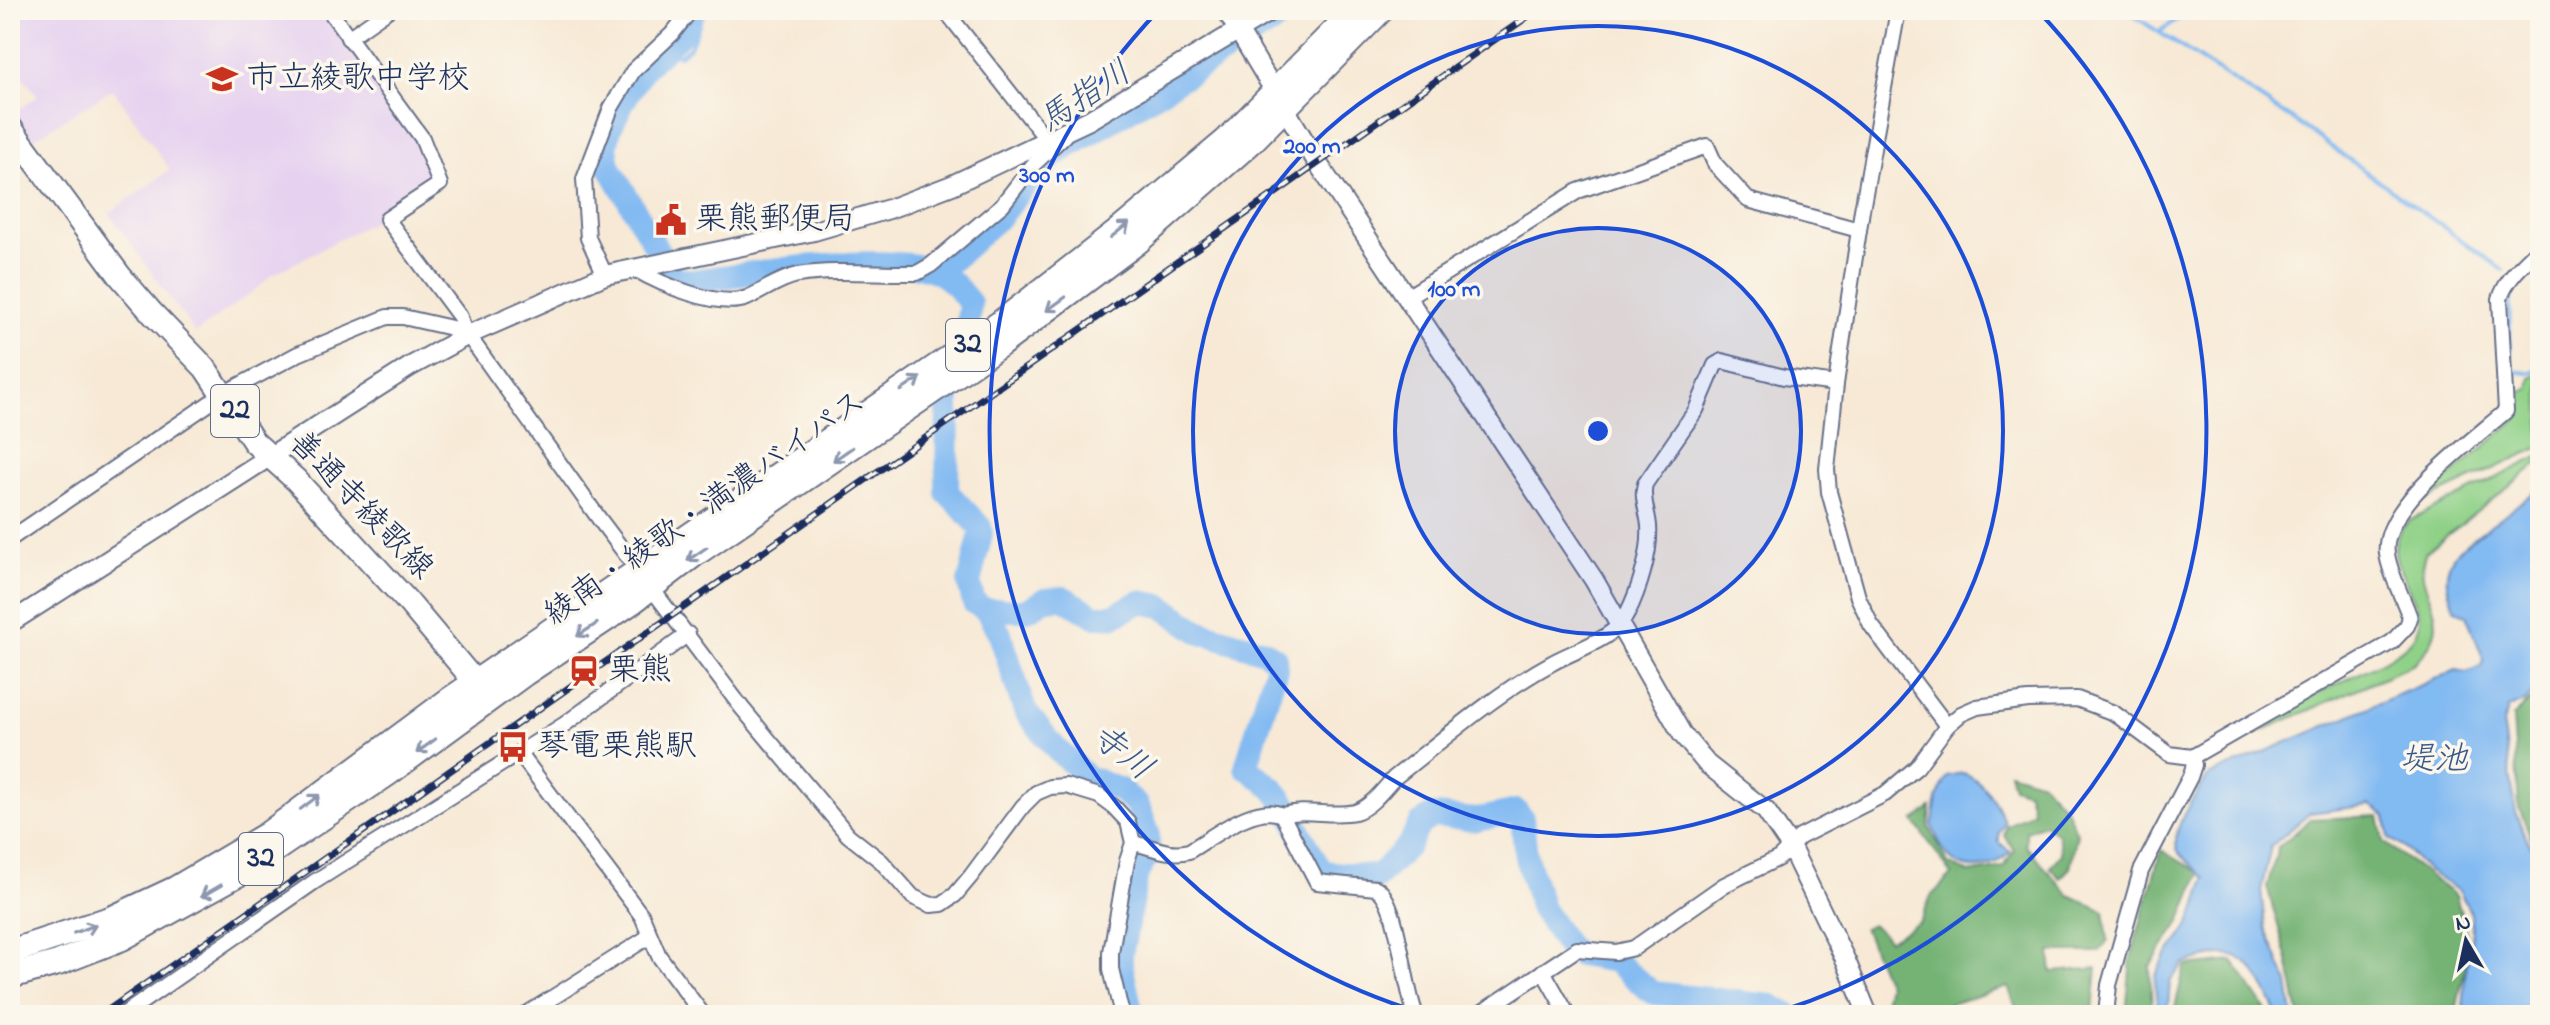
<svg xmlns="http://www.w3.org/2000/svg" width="2550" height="1025" viewBox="0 0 2550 1025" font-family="'Indie Flower','Klee One',sans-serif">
<rect width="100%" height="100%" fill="#fbf7ec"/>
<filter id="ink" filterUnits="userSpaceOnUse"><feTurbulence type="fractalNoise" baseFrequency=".0125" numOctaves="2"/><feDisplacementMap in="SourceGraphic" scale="16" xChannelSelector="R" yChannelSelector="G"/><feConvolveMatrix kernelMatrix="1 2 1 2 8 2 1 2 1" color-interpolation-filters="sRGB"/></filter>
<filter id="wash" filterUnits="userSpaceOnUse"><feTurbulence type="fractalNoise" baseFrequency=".006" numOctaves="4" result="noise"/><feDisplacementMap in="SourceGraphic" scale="32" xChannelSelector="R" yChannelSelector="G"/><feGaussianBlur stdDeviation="1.8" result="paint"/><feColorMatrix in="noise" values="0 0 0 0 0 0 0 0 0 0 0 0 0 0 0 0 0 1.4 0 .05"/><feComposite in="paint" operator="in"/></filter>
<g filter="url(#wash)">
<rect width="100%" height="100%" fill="#f7e9d5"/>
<path fill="#e6d2f0" d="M10 10H325L419 142 435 183 378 219 270 276 259 287 195 333 109 213 170 170 113 89 32 140 12 114 38 96 10 61Z"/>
<g fill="#90d188" stroke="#568073" stroke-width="2">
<path d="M2540 373V447L2425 501 2433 491 2519 417 2514 395 2529 389 2531 378Z"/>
<path d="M2540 456V462L2426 552C2408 593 2465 615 2414 664L2250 736C2267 725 2283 712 2301 702 2329 685 2402 660 2416 634 2435 600 2367 558 2409 521Z"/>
</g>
<g fill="#74b374" stroke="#487169" stroke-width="2">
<path d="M2538 693 2540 695V859L2519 808 2513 717Z"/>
<path d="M2009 772 2042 782 2066 809 2077 833 2070 868 2060 878 2050 867 2061 854 2058 834 2044 824 2026 831V846L2069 895 2104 911 2108 940 2099 952H2050L2052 972 2097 968 2093 1011 2083 1015H2019L2008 987 1949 1004 1947 1015H1881L1888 985 1864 928 1872 924 1889 940 1920 922 1931 896 1952 875 1914 821 1931 808 1929 827 1948 864 1969 873 2004 867 2014 850 2004 835 2006 826 2033 811 2028 792 2013 787Z"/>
<path d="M2379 816 2384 842 2456 896 2470 946 2455 1015H2299L2288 960 2267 887 2278 847 2311 819Z"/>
<path d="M2161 850 2200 873 2180 922 2150 966 2152 1015H2126L2131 957Z"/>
<path d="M2233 961 2269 1015H2164L2174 1011 2185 966Z"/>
</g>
<g fill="#82baf2" stroke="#4e74a8" stroke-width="2">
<path d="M2540 488V688H2537L2525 702 2509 708 2503 723 2516 815 2540 867V1015H2463L2465 977 2472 935 2471 914 2460 892 2427 870 2405 848 2389 838 2386 816 2370 805 2310 813 2271 846 2261 890 2265 927 2288 984 2293 1015H2278C2268 996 2257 962 2233 956 2219 952 2197 960 2183 964L2170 982 2168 1006 2159 1012C2146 958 2170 962 2191 921 2197 908 2200 892 2205 878 2199 872 2181 856 2178 851 2168 831 2197 792 2208 776L2456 670 2466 672 2482 666 2484 660 2466 614 2456 610C2445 586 2441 570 2459 549Z"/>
<path d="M1963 773C1984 780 1996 803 2005 823L1999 832V842L2010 852C1997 868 1969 874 1952 860 1942 852 1937 836 1932 826L1937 798 1947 776Z"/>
</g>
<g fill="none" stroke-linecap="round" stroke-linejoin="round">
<g stroke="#82baf2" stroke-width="4">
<path d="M2125 10 2304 127 2503 270"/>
<path d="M2159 32 2191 10"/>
<path d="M663 51 680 55 690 47 705 10"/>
<path d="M2517 281 2509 303 2511 371 2529 373 2540 368"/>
</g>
<g stroke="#82baf2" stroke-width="24">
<path d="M694 10 685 30 644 68 623 102 610 128 606 147 609 166 674 278 693 281C743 274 899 250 939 273 952 280 961 292 970 303L968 322"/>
<path d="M939 272 1000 216 1039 168 1055 155 1293 10"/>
<path d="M948 402 947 492 980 527 981 534 969 583 974 603 986 610H1027L1046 599 1064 598 1095 616H1113L1140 602 1162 606 1198 631 1264 651 1275 658 1276 669 1246 767 1273 788 1285 803 1321 872 1377 877 1408 846 1420 824 1433 816 1477 820 1516 811 1522 818 1526 857 1542 909 1568 947 1579 955 1614 961 1653 993 1772 1006 1789 1015"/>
<path d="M986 610 1000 634 1025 711 1057 750 1087 777 1120 790 1138 806 1148 833V855L1137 873 1121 955V965L1132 1015"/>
</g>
</g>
</g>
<g filter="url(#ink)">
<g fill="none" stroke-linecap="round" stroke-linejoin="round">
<defs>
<g id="minor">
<path d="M329 10 422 138 440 184 387 219 460 317 465 331 600 520 742 708 848 835 881 861 913 897 931 905 942 904 955 895 971 876 1023 806 1036 793 1050 787 1066 786 1099 796 1114 807 1128 822 1133 843 1127 861 1111 952V969L1122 1015"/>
<path d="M945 10 1047 140"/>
<path d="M1898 10 1862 210 1836 384 1827 469 1829 492 1858 597 1871 625 1947 726"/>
<path d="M348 38 388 10"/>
<path d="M635 269C660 284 719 309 747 298 766 290 778 279 798 275 836 269 879 274 917 273L931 265 1002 205 1033 165 1064 136"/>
<path d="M605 275 588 238 584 179 611 108 633 71 672 34 691 10"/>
<path d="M1407 297 1578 191 1707 146 1715 164 1748 200 1859 230"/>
<path d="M10 539 223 394 298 354 387 317H403L465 331"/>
<path d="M519 753 642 916 659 956 703 1015"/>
<path d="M1282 815C1306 808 1331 817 1355 812 1370 808 1384 789 1394 778 1445 738 1495 694 1552 663 1575 650 1615 639 1627 614 1639 590 1651 553 1649 526 1648 512 1641 498 1645 484L1696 410 1715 365 1722 361 1784 377 1836 384"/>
<path d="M1133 843C1153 847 1169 856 1189 851 1213 837 1256 802 1282 815L1317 882 1376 888C1399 900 1403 985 1416 1015"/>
<path d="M1543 971 1568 1015"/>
<path d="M123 1015 314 882 565 724 688 634"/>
<path d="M525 1015 650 936"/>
<path d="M1478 1015 1577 949 1616 952 1634 948 1724 885 1779 858 1800 837 1885 794 1917 767 1947 726 1961 714 1977 707 2028 700 2077 699 2114 713 2169 754 2192 757 2392 642 2407 626 2410 618C2403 597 2390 575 2387 554 2380 507 2473 440 2506 411L2500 299C2506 278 2525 263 2540 248"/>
<path d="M2106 1015 2109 985 2141 871 2190 777 2194 765 2192 757"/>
</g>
<g id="tertiary">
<path d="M1226 10 1317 162 1594 580 1682 734 1707 764 1766 811 1790 846 1846 961 1868 1015"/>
<path d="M10 623 411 366 468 335 605 275 814 231 889 209 952 185 1089 120 1272 10"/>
</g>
<path id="primary" d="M10 127 120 276 152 313 205 368 254 442 296 480 408 602 486 695"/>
<g id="trunk">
<path d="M10 952 113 918 175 889 268 834 448 701 999 324 1120 230 1226 141 1355 10"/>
<path d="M10 976 58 963 122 938 240 873 387 774 525 673 633 601 692 556 1001 344 1136 243 1251 142 1381 10"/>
</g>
</defs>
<use href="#minor" stroke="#687088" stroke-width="18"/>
<use href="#tertiary" stroke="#687088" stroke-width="22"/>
<use href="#primary" stroke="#687088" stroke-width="26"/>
<use href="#trunk" stroke="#687088" stroke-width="28"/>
<use href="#minor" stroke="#fff" stroke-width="14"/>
<use href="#tertiary" stroke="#fff" stroke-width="18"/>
<use href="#primary" stroke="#fff" stroke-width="22"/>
<use href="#trunk" stroke="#fff" stroke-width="24"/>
<defs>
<path id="rail" d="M101 1015 1537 10"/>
</defs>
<use href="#rail" stroke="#1b2f5e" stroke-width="7"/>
<use href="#rail" stroke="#fbf7ec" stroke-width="4" stroke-dasharray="12" stroke-linecap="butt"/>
</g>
<defs><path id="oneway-shaft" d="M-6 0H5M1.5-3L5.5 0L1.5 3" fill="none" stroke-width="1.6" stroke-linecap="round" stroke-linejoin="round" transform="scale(2)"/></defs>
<g stroke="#8d97ae">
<use href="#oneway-shaft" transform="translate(1120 230) rotate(-39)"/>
<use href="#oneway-shaft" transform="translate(1056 304) rotate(144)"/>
<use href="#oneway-shaft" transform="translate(911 384) rotate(-34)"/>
<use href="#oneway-shaft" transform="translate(843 454) rotate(145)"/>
<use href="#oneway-shaft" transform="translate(697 554) rotate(146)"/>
<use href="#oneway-shaft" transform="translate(587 630) rotate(147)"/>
<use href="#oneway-shaft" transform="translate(426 746) rotate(144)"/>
<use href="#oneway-shaft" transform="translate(310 802) rotate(-37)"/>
<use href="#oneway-shaft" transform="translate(211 891) rotate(150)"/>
<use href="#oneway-shaft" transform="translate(85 929) rotate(-20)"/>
</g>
</g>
<circle cx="1598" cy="431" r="203" fill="#1d4ed8" fill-opacity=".12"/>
<g fill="none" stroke="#1d4ed8" stroke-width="4">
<circle cx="1598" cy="431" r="203"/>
<circle cx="1598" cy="431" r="405"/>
<path d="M1425 1014A608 608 0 0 1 1157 12M2039 12A608 608 0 0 1 1771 1014"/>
</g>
<defs>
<symbol id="school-bare" viewBox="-9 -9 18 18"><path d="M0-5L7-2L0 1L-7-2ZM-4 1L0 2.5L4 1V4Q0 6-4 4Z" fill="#c8321e" stroke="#fbf7ec" stroke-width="2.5" paint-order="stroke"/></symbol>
<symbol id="civic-bare" viewBox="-9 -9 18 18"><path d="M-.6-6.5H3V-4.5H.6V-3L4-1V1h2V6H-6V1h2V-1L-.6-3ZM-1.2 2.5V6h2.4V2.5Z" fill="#c8321e" stroke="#fbf7ec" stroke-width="2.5" paint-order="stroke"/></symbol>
<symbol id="station-bare" viewBox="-9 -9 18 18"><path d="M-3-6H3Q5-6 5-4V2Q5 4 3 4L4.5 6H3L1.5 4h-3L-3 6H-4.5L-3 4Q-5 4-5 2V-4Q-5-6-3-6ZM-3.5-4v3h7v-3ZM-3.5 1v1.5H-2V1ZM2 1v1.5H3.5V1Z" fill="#c8321e" stroke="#fbf7ec" stroke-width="2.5" paint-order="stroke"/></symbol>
<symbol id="bus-bare" viewBox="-9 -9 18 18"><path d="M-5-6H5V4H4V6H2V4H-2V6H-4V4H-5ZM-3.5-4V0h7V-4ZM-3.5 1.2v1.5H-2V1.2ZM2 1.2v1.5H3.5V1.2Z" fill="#c8321e" stroke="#fbf7ec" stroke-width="2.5" paint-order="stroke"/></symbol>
</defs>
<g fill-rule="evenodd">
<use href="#school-bare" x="200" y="57" width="44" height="44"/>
<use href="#civic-bare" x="649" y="198" width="44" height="44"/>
<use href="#station-bare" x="562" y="649" width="44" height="44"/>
<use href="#bus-bare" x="491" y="725" width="44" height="44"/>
</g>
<g text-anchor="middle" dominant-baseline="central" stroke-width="7" stroke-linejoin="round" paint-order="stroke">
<g fill="#fbf7ec" stroke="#5e6b89" stroke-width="2">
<rect x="946" y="319" width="44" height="52" rx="6"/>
<rect x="211" y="385" width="48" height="52" rx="6"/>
<rect x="239" y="833" width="44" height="52" rx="6"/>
</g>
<g font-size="30" font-weight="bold" fill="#1b2f5e">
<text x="968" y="345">32</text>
<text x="235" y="411">22</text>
<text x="261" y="859">32</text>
</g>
<g font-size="32" fill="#1b2f5e" stroke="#fbf7ec" text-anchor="start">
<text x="246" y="79">市立綾歌中学校</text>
<text x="695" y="220">栗熊郵便局</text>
<text x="608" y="671">栗熊</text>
<text x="537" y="747">琴電栗熊駅</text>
</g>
<g font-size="32" fill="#1b2f5e" stroke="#fbf7ec">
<text transform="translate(360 506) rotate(46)">善通寺綾歌線</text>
<text transform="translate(706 509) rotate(-35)">綾南・綾歌・満濃バイパス</text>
</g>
<g font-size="34" font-style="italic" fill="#3a598a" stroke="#fbf7ec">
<text transform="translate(1086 98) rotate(-33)">馬指川</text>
<text transform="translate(1121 754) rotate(38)">寺川</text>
<text x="2434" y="761">堤池</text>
</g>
</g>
<circle cx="1598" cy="431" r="12" fill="#1d4ed8" stroke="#fbf7ec" stroke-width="4"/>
<g font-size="24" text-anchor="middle" font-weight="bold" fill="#1d4ed8" stroke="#fbf7ec" stroke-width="7" stroke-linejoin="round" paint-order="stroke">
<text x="1312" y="153">200 m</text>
<text x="1047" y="182">300 m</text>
<text x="1454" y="296">100 m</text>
</g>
<rect width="2550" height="1025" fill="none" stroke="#fbf7ec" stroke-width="40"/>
<g transform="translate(2466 941) rotate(351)" stroke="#fbf7ec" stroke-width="6" paint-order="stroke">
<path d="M0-6L14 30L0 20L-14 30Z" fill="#1b2f5e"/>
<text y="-12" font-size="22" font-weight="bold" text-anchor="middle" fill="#1b2f5e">N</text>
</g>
</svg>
